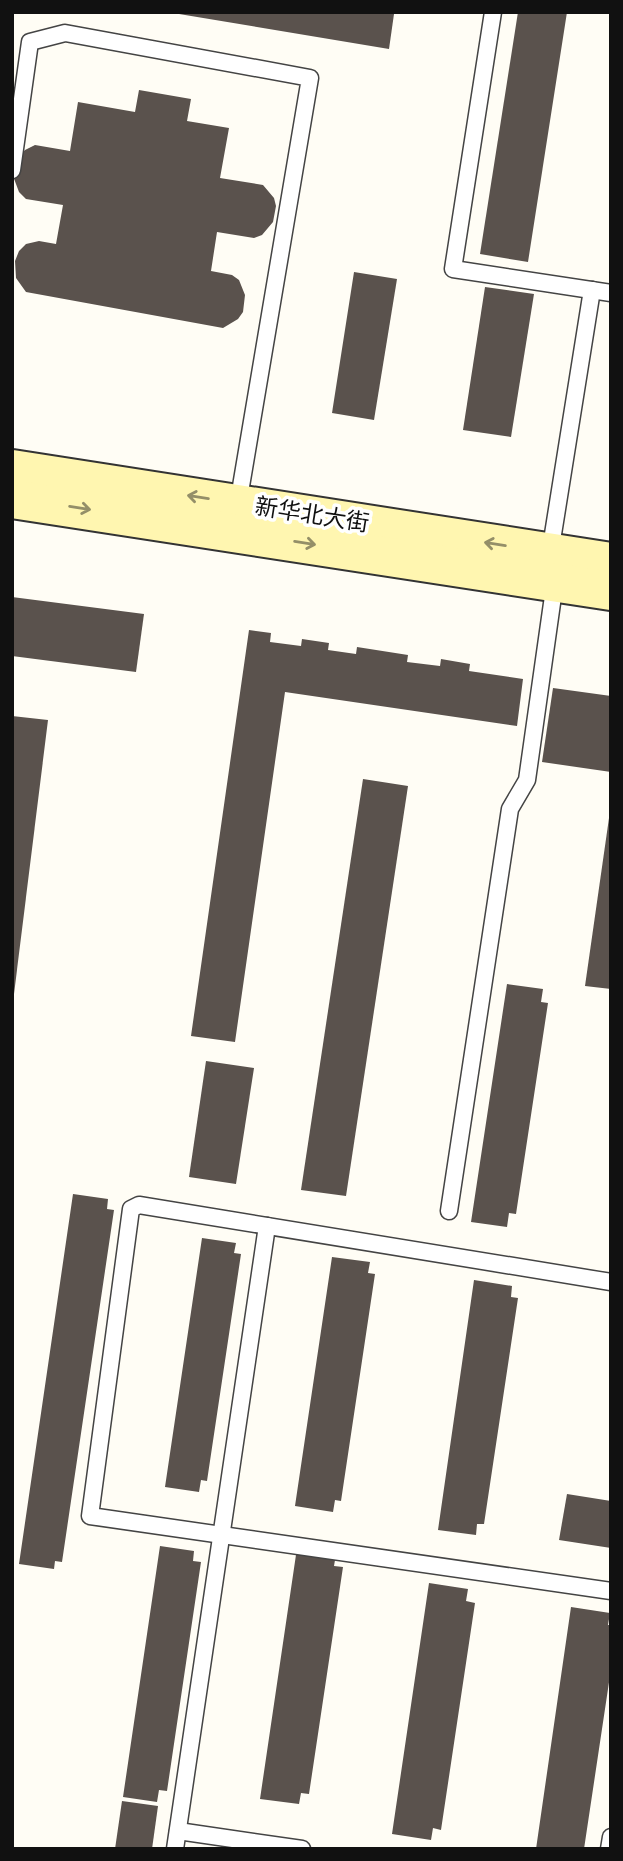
<svg xmlns="http://www.w3.org/2000/svg" width="623" height="1861" viewBox="0 0 623 1861" font-family="'Times New Roman','Noto Sans SC',serif">
<rect width="100%" height="100%" fill="#fffdf5"/>
<g fill="#5a524d">
<path d="M167 12H381L394 14 389 49Z"/>
<path d="M518 12H567L528 262 480 254Z"/>
<path d="M139 90 191 99 187 121 229 128 220 178 263 185 274 198 276 206 273 222 262 235 254 238 217 232 211 271 232 275 239 280 245 295 243 312 238 319 223 328 26 292 16 278 15 261 19 251 26 244 39 241 56 244 63 205 26 199 19 192 13 176 18 158 25 150 35 145 70 151 78 102 135 112Z"/>
<path d="M354 272 397 279 374 420 332 413Z"/>
<path d="M485 287 534 294 511 437 463 430Z"/>
<path d="M12 597 144 614 136 672 12 656Z"/>
<path d="M249 630 271 633 270 642 301 646 302 639 329 643 328 650 356 654 357 647 408 655 407 662 440 666 441 659 470 664 469 671 523 679 517 726 285 692 235 1042 191 1036Z"/>
<path d="M553 688 611 696V772L542 762Z"/>
<path d="M12 716 48 720 14 994 12 993Z"/>
<path d="M363 779 408 786 346 1196 301 1190Z"/>
<path d="M609 818H611V989L585 986Z"/>
<path d="M507 984 543 989 541 1002 548 1003 516 1214 509 1213 507 1227 471 1222Z"/>
<path d="M206 1061 254 1068 236 1184 189 1177Z"/>
<path d="M73 1194 108 1199 107 1209 114 1210 62 1562 55 1561 54 1569 19 1564Z"/>
<path d="M202 1238 236 1243 234 1253 241 1254 207 1481 201 1480 199 1492 165 1487Z"/>
<path d="M332 1257 370 1262 368 1273 375 1274 341 1501 335 1500 333 1512 295 1506Z"/>
<path d="M474 1280 512 1286 511 1297 518 1298 484 1524H477L476 1535 438 1530Z"/>
<path d="M567 1494 611 1501V1548L559 1540Z"/>
<path d="M160 1546 194 1551 193 1561 201 1562 167 1791 159 1790 157 1802 123 1797Z"/>
<path d="M297 1548 336 1554 334 1566 343 1567 309 1794 301 1793 299 1804 260 1799Z"/>
<path d="M429 1583 468 1589 466 1601 475 1603 441 1830 433 1828 431 1840 392 1834Z"/>
<path d="M571 1607 610 1613 608 1625H611V1669L584 1849H536Z"/>
<path d="M122 1801 158 1806 152 1849H115Z"/>
</g>
<g fill="none" stroke-linecap="round" stroke-linejoin="round">
<defs>
<g id="service">
<path d="M493 12 453 269 611 293"/>
<path d="M12 170 30 42 65 33 310 78 238 504"/>
<path d="M550 553 592 290"/>
<path d="M449 1211 510 809 527 780 555 582"/>
<path d="M611 1282 139 1205 131 1209 90 1516 611 1591"/>
<path d="M178 1831 302 1849"/>
<path d="M175 1849 267 1226"/>
<path d="M609 1849 611 1837"/>
</g>
<g id="secondary">
<path d="M12 469 611 562"/>
<path d="M12 499 611 591"/>
</g>
</defs>
<use href="#service" stroke="#444" stroke-width="19"/>
<use href="#secondary" stroke="#333" stroke-width="42"/>
<use href="#service" stroke="#fff" stroke-width="16"/>
<use href="#secondary" stroke="#fff6b0" stroke-width="38"/>
</g>
<defs><path id="oneway-shaft" d="M-6 0H5M1.5-3L5.5 0L1.5 3" fill="none" stroke-width="1.6" stroke-linecap="round" stroke-linejoin="round" transform="scale(1.75)"/></defs>
<g stroke="#948f68">
<use href="#oneway-shaft" transform="translate(198 497) rotate(-171)"/>
<use href="#oneway-shaft" transform="translate(80 508) rotate(9)"/>
<use href="#oneway-shaft" transform="translate(305 543) rotate(9)"/>
<use href="#oneway-shaft" transform="translate(495 544) rotate(-171)"/>
</g>
<g text-anchor="middle" dominant-baseline="central" stroke-width="7" stroke-linejoin="round" paint-order="stroke">
<g font-size="23" fill="#111" stroke="#fff">
<text transform="translate(312 515) rotate(9)">新华北大街</text>
</g>
</g>
<rect width="623" height="1861" fill="none" stroke="#111111" stroke-width="28"/>
</svg>
